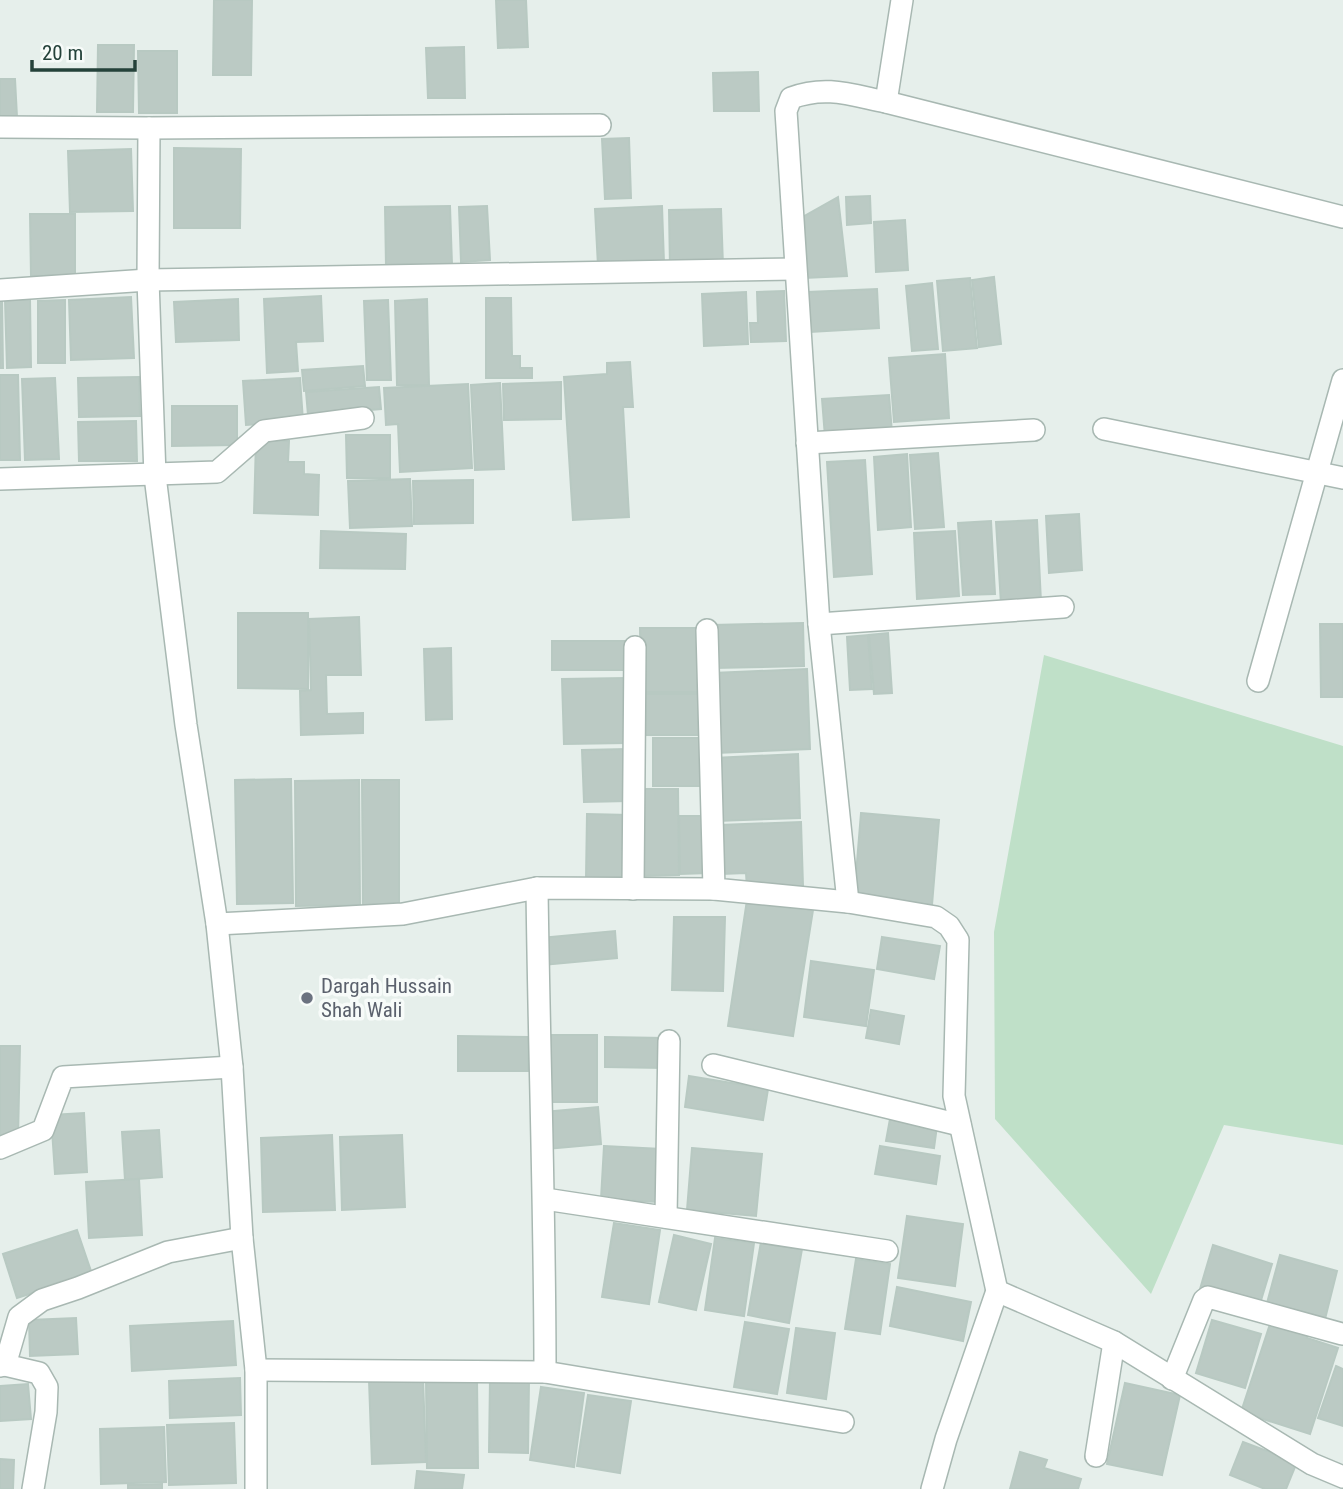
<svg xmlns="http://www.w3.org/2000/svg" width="1343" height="1489" viewBox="0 0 1343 1489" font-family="'Roboto Condensed',sans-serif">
<rect width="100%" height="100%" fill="#e6efeb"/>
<path fill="#bfe0c8" d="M1044 655 1343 746V1145L1224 1125 1151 1294 995 1119 994 932Z"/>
<g fill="#bbcac4" stroke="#b8c9c2" stroke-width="2">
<path d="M214 0H252L251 75H213Z"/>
<path d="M496 0H526L528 47 498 48Z"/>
<path d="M98 45H134L133 112H97Z"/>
<path d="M464 47 465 98H428L426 48Z"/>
<path d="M138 51H177V113H139Z"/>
<path d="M758 72 759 111H714L713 73Z"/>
<path d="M0 79H15L17 117H0Z"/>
<path d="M629 138 631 198 605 199 602 139Z"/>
<path d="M174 148 241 149 240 228H174Z"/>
<path d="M131 149 133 211 70 212 68 151Z"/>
<path d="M870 196 871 223 847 225 846 197Z"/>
<path d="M838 197 847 276 804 278 799 219Z"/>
<path d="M450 206 452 265 386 266 385 207Z"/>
<path d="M487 206 490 260 461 262 459 207Z"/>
<path d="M662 206 664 263 598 266 595 209Z"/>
<path d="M721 209 723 266 670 267 669 210Z"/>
<path d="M30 214H75V275L31 276Z"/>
<path d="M905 220 908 270 876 272 874 222Z"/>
<path d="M994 277 1001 344 979 347 972 280Z"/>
<path d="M970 278 977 348 943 351 937 281Z"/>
<path d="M932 283 938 349 912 351 906 286Z"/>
<path d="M877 289 879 328 810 332 808 292Z"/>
<path d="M784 291 786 341 751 342 750 323H758L757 292Z"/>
<path d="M746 292 748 344 704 346 702 294Z"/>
<path d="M321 296 323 341 296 342 298 371 267 373 264 299Z"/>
<path d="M131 297 134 358 71 360 69 300Z"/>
<path d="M486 298H511L512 356H520V368H532V378H486Z"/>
<path d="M30 299 31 367 7 368 5 300Z"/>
<path d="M238 299 239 340 176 342 174 302Z"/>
<path d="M427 299 429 385H397L395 301Z"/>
<path d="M65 300V363H38V301Z"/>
<path d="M388 300 391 380H367L364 301Z"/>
<path d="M0 301H2L3 368H0Z"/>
<path d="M945 354 949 418 894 422 889 358Z"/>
<path d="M630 362 633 407H623L629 517 573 520 564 377 607 374V363Z"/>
<path d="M363 366 365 386 304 391 302 370Z"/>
<path d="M0 375H18L20 460H0Z"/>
<path d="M139 377 140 416 79 417 78 378Z"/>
<path d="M55 378 59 459 25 460 22 379Z"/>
<path d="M300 378 303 421 246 425 243 381Z"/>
<path d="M561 382V419L504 420 503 384Z"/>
<path d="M500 383 504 469 475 470 471 385Z"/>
<path d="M468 384 472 468 400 472 398 424 386 425 384 388Z"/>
<path d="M379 387 381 409 308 415 306 392Z"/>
<path d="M889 395 892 433 825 437 822 399Z"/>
<path d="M172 406H237V445L172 446Z"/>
<path d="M136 421 137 461H79L78 422Z"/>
<path d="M346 435H390V478H347Z"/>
<path d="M256 440 289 441 288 462H304V474L319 475 318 515 254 513Z"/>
<path d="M938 453 944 527 915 529 910 455Z"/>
<path d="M907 454 911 527 878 530 874 457Z"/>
<path d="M865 460 872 574 834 577 827 462Z"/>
<path d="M410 479 412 526 350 528 348 481Z"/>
<path d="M473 480V523L414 524 413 481Z"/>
<path d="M1079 514 1082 570 1049 573 1046 516Z"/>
<path d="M1037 520 1041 602 1001 604 996 522Z"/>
<path d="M991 521 995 594 963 595 958 523Z"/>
<path d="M321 531 406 534 405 569 320 568Z"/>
<path d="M955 531 959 596 917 599 914 533Z"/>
<path d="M238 613H308V689L238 688Z"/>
<path d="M359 617 361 675H326L327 714 363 713V733L301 735 300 691 311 690 309 619Z"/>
<path d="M803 623 804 666 713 668 712 625Z"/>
<path d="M1320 624H1343V697H1321Z"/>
<path d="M640 628H703V692H641Z"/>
<path d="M888 633 892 693 874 694 869 635Z"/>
<path d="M868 635 872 689 850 690 847 637Z"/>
<rect x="552" y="641" width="75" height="29"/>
<path d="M451 648 452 719 426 720 424 649Z"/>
<path d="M807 669 810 749 716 753 713 673Z"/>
<path d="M626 678 627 743 564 744 562 679Z"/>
<rect x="642" y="694" width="62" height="41"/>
<rect x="653" y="738" width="52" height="48"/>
<path d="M627 749 628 801 584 802 582 750Z"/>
<path d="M798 754 800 818 717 821 714 758Z"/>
<path d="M291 779 293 903 237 904 235 780Z"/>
<path d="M359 780 360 905 296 906 295 781Z"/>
<path d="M362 780H399V906L363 907Z"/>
<path d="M638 789H678L679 875 639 876Z"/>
<path d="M861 813 939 820 932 905 854 899Z"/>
<path d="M587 814 629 815 628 879 586 878Z"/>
<path d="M679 816H708L709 873 680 874Z"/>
<path d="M801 822 803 886 747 889 746 873 722 874 720 825Z"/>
<path d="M747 900 813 910 793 1036 728 1026Z"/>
<path d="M674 917H725L723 991 672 990Z"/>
<path d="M615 931 617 958 543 965 541 938Z"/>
<path d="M882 937 940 946 934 979 877 969Z"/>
<path d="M811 961 874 970 866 1026 804 1017Z"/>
<path d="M871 1010 904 1016 899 1044 866 1038Z"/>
<path d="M546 1035H597V1102H547Z"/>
<path d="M458 1036 528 1037V1071H458Z"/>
<path d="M605 1037 665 1038 664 1068 605 1067Z"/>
<path d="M0 1046H20L18 1138H0Z"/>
<path d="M689 1076 768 1089 763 1120 685 1107Z"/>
<path d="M598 1107 601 1144 547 1149 544 1112Z"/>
<path d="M84 1113 87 1172 55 1174 51 1115Z"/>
<path d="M890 1119 937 1126 934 1148 886 1141Z"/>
<path d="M159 1130 162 1177 125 1180 122 1132Z"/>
<path d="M332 1135 335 1210 263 1212 261 1138Z"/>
<path d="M402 1135 405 1207 342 1210 340 1137Z"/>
<path d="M604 1146 661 1149 658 1202 601 1199Z"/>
<path d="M880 1146 940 1156 936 1184 875 1174Z"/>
<path d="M692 1148 762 1154 756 1216 687 1210Z"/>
<path d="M139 1179 142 1235 89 1238 86 1182Z"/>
<path d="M907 1216 963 1224 955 1286 898 1278Z"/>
<path d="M614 1223 660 1230 649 1304 602 1297Z"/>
<path d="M77 1230 92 1274 17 1298 3 1254Z"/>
<path d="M674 1235 711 1244 696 1310 659 1302Z"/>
<path d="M715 1238 754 1243 744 1316 705 1310Z"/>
<path d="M761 1242 802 1249 789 1323 748 1315Z"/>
<path d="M1213 1245 1272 1264 1259 1307 1200 1289Z"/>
<path d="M1280 1255 1337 1271 1325 1319 1267 1303Z"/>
<path d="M856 1259 890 1264 880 1334 845 1329Z"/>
<path d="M897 1287 971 1302 963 1341 890 1326Z"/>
<path d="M76 1318 78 1354 30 1356 29 1320Z"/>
<path d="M1212 1320 1261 1334 1245 1388 1196 1373Z"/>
<path d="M233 1321 236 1365 132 1371 130 1326Z"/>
<path d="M1271 1321 1309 1333 1307 1338 1338 1348 1310 1434 1241 1412Z"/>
<path d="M745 1322 789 1329 777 1394 734 1387Z"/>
<path d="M796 1328 835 1333 826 1399 787 1393Z"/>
<path d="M1336 1366 1343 1369V1426L1318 1418Z"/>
<path d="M240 1378 241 1415 170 1418 169 1381Z"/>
<path d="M423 1379 426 1462 372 1464 369 1380Z"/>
<path d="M426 1379H477L478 1468H427Z"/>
<path d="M490 1379 529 1380 528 1453 489 1452Z"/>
<path d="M1125 1383 1180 1395 1162 1475 1107 1464Z"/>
<path d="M28 1384 31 1419 0 1421V1386Z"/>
<path d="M541 1387 584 1393 574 1467 530 1460Z"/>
<path d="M588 1395 631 1401 620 1473 577 1466Z"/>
<path d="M234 1423 236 1483 169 1485 167 1425Z"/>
<path d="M164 1427 166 1482 101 1484 100 1429Z"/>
<path d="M1243 1442 1297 1462 1286 1489H1265L1230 1475Z"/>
<path d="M1020 1452 1047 1460 1044 1468 1081 1479 1078 1489H1010Z"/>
<path d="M0 1459 14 1460 13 1489H0Z"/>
<path d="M417 1471 464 1475 462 1489H415Z"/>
<path d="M162 1484V1489H128V1485Z"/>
</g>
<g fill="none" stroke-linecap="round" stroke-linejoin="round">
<defs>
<g id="minor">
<path d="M886 102 902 0"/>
<path d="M0 127 149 128 600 125"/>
<path d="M149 128 148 280 155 476 186 725 217 924 232 1067 242 1238 256 1370V1489"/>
<path d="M0 290 148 280 795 269"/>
<path d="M1104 429 1343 478"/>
<path d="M807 443 1034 430"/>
<path d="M0 479 217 472 264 431 363 418"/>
<path d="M819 624 1063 607"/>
<path d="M707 630 714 889 848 902 936 917 949 926 958 940 954 1096 997 1291 1114 1342 1312 1464 1343 1477"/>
<path d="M1258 681 1343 380"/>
<path d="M537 888C539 1049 545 1210 545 1372L843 1422"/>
<path d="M633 889 635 647"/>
<path d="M848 902 819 624 786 111 791 98C826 85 851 95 886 102L1343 217"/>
<path d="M217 924 403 914 537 888 714 889"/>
<path d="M713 1065 960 1125"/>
<path d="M0 1148 43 1130 63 1077 232 1067"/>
<path d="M545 1199 887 1251"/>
<path d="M666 1217 669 1041"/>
<path d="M5 1365 39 1373 47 1387 46 1412 33 1489"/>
<path d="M0 1366 5 1365 19 1317 42 1300 78 1288 168 1252 242 1238"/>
<path d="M256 1370 545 1372"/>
<path d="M1172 1379 1204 1300 1208 1297 1342 1334"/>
<path d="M1096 1456 1114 1342"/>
<path d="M932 1489 946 1439 997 1291"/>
</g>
</defs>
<use href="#minor" stroke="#a8b8b2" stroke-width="24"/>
<use href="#minor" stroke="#fff" stroke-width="21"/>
</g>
<circle fill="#6b7280" stroke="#f7fbf9" stroke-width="2.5" cx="307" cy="998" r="7"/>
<g text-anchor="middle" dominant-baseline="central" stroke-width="7" stroke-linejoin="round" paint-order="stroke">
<g font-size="21" fill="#5b616d" stroke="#f7fbf9" text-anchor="start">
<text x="321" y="986">Dargah Hussain<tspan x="321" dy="24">Shah Wali</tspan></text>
</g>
</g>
<path d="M32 60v10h103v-10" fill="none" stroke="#24423a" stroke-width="3.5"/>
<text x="42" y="60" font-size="21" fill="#24423a" stroke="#f7fbf9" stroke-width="5" paint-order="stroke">20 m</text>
</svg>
